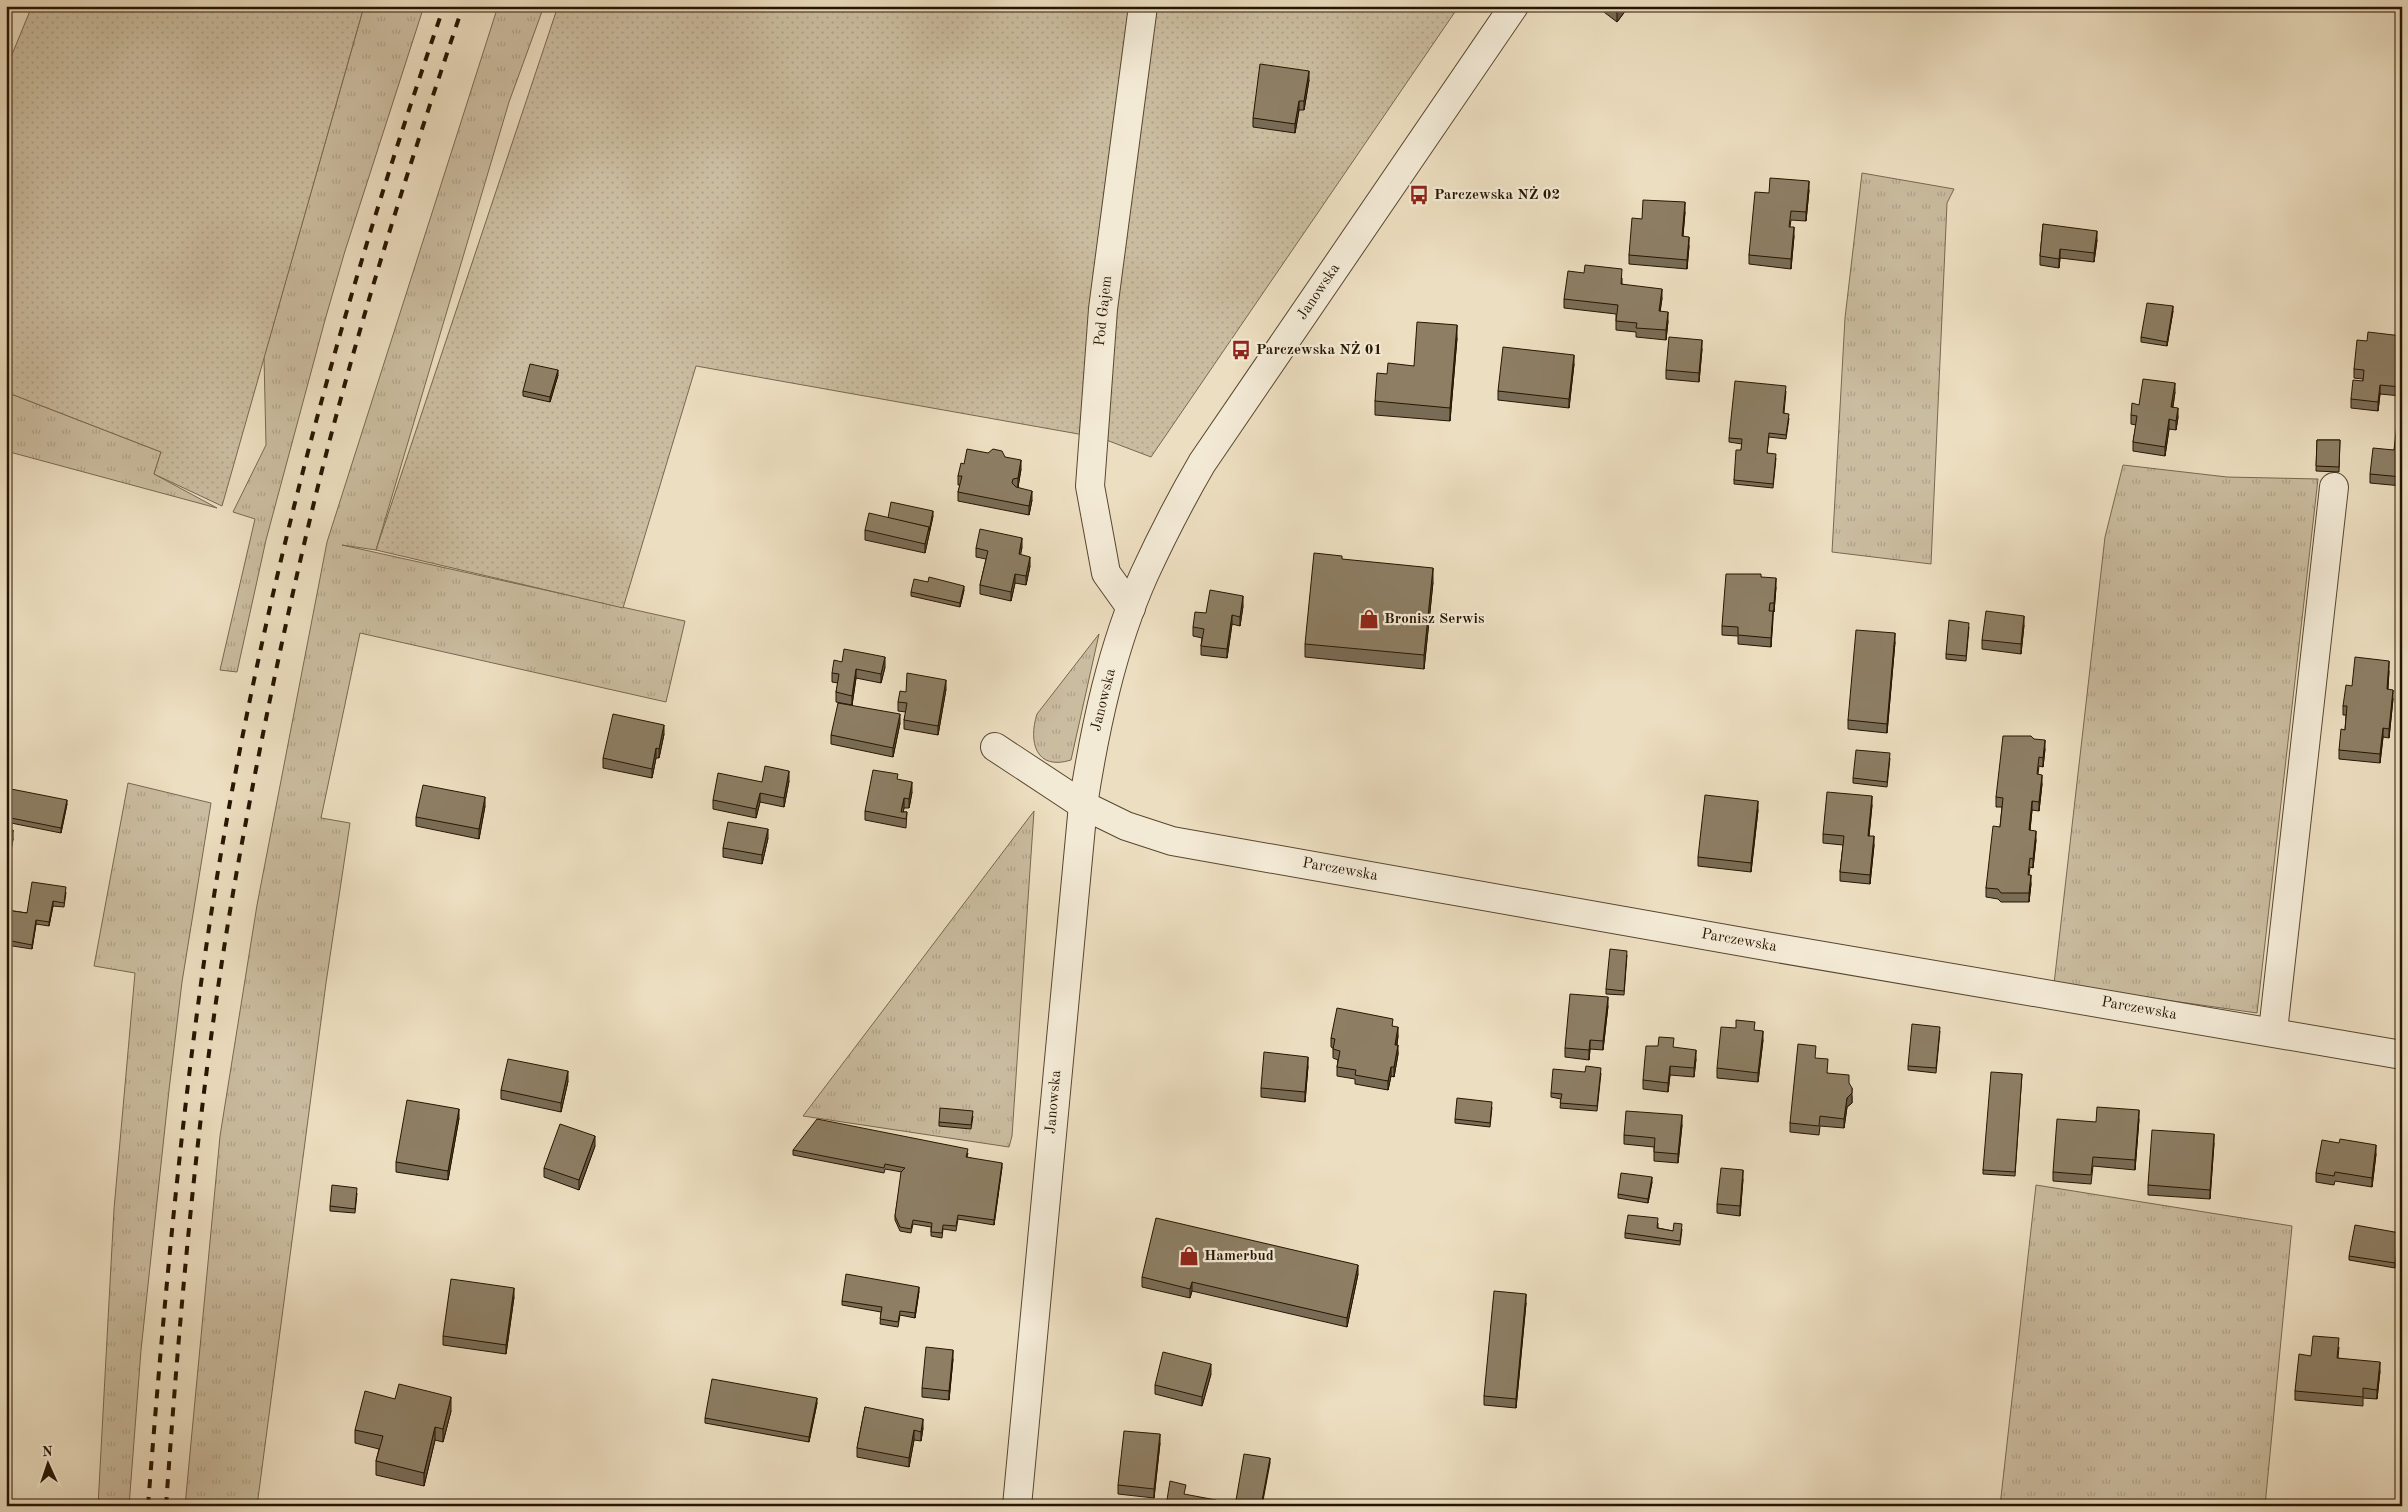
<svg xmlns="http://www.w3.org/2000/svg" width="2408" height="1512" viewBox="0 0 2408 1512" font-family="'Old Standard TT',serif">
<defs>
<pattern id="grass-tufts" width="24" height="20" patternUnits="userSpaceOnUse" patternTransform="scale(1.25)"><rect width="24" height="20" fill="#cabc9f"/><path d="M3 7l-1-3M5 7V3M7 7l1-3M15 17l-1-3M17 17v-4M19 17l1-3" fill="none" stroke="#ada187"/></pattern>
<pattern id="garden-dots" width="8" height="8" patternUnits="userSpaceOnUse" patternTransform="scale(1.25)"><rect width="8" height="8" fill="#cabc9f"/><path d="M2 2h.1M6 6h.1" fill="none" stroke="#ada187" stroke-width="1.8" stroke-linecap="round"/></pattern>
</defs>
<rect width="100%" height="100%" fill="#ecdec0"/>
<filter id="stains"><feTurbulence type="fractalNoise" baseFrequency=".004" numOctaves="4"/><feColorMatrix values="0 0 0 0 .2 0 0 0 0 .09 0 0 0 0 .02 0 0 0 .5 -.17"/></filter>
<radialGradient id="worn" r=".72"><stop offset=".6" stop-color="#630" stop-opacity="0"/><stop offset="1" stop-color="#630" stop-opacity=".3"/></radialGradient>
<g fill="url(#grass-tufts)" stroke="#786850">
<path d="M364 6H424L345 251 325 320 266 540 237 672 220 670 255 519 233 512 266 445 264 357Z"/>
<path d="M498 6H544L509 102 376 550 342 545 685 621 666 702 360 633 321 818 350 823 326 983 257 1506H185L220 1136 257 905 327 542Z"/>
<path d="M1862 173 1954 189 1947 203 1931 564 1832 552 1845 318Z"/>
<path d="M6 392 161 452 154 474 217 508 6 451Z"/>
<path d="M2123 465 2227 477 2318 479 2257 1013 2054 984 2105 537Z"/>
<path d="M1099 634 1071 760C1036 771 1028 742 1037 714Z"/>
<path d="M128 783 211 803 182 982 169 1090 141 1350 129 1506H98L114 1209 135 973 94 966Z"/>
<path d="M1034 811 1012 1136 1009 1147 803 1116Z"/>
<path d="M2036 1185 2292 1226 2265 1506H2000Z"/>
</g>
<g fill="url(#garden-dots)" stroke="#786850">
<path d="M32 6H364L222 506 154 474 161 452 6 392V69Z"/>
<path d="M558 6H1459L1151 457 1101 438 696 366 623 608 376 550Z"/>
</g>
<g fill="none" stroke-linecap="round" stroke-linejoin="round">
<defs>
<g id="minor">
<path d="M1131 608 1106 573 1090 486 1103 309 1143 6"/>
<path d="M995 747 1083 805 1126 826 1172 841 1777 948 2402 1055"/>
<path d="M2273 1031 2334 487"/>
<path d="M1017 1506 1083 805C1095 727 1112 647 1144 575 1162 536 1181 499 1202 463L1514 6"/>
</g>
</defs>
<use href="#minor" stroke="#584730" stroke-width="30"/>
<use href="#minor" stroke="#f3ead6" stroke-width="28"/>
<g stroke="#261500" stroke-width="4" stroke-dasharray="9 9" stroke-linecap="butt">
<path d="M148 1506C162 1326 178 1147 203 969 249 642 336 318 444 6"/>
<path d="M166 1506C182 1281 202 1054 244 832 266 714 291 595 320 478 360 319 410 162 463 6"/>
</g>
</g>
<g fill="#796c56" stroke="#261500">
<path d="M1596 6H1629L1617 22Z"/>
<path d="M1309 80 1304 110H1299L1295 133 1253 127V118Z"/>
<path d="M1809 190 1806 221 1791 220 1790 227 1794 236 1791 269 1749 264V255L1769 193Z"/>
<path d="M1685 212 1683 236 1689 246 1687 269 1629 264V255L1642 219Z"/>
<path d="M2043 224 2097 240 2094 262 2060 258 2059 268 2040 265V256Z"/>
<path d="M1622 278V284L1662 298 1660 311 1668 321 1666 340 1636 337V332L1616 330V314L1564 308V299Z"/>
<path d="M2173 311 2167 346 2141 342V337Z"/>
<path d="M2402 336 2401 396 2380 394 2378 411 2351 408V399L2363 381V379L2354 378V369L2367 341Z"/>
<path d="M1457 338 1450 421 1375 415V401L1387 374 1414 366Z"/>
<path d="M1702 349 1699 382 1666 379V370Z"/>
<path d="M1574 364 1569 408 1498 400V391Z"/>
<path d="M558 375 550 402 523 396V391Z"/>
<path d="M1786 391 1784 413 1789 418 1786 439 1769 437 1767 453 1776 458 1773 488 1734 484V480L1741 450 1742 444 1729 442V438Z"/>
<path d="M2175 392 2173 407 2178 417 2176 430 2169 429 2165 456 2133 451V442L2136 425 2131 424V415L2139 405Z"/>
<path d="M2402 424V486L2370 483V474L2394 450Z"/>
<path d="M2317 440H2340L2339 472 2316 471Z"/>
<path d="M1005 457 1021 469 1018 487 1032 500 1029 515 958 501V492L960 485H958V476L964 464Z"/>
<path d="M933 516 925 553 865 540V530L888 518Z"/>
<path d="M1022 547 1020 555 1030 566 1026 585 1015 583 1011 601 980 594V585L986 559 976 557V548Z"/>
<path d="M1761 577 1776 587 1774 612H1773L1771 647 1738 644V636L1722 635V626Z"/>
<path d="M928 582 964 590 960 607 911 596V592Z"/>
<path d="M1433 582 1424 669 1305 657V644Z"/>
<path d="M1243 606 1240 626 1232 624 1227 658 1201 655V646L1202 638 1193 636V627L1206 613Z"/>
<path d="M2024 625 2021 654 1982 649V640Z"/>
<path d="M1969 627 1966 661 1946 659V654Z"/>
<path d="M1895 642 1887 733 1848 729V720Z"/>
<path d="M842 662 885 667 881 683 856 678 852 705 836 702V692L838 683 832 682V673Z"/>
<path d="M2389 671 2388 689 2393 699 2389 738 2383 737 2380 763 2339 759V750L2345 730 2346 715H2343V706L2352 686Z"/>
<path d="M946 689 938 735 904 729V720L906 712 898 711V702L906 692Z"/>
<path d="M900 723 893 757 831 744V735Z"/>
<path d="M664 734 659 758H656L652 778 603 768V758Z"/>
<path d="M2034 739 2045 749 2043 767 2039 766 2038 774 2042 784 2039 811 2032 810 2030 830 2036 840 2033 868 2030 867 2029 875 2031 884 2029 902H2001L1998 899 1986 897V888L2000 827 2002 807H1996V797Z"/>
<path d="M1890 758 1887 787 1853 783V778Z"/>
<path d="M789 781 784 807 760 802 756 818 713 809V800L762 782Z"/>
<path d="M6 788 67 804 61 833 6 822Z"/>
<path d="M912 792 909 808H904L903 812H907L906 828 865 820V811Z"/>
<path d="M1872 805 1869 836 1874 845 1870 884 1840 881V872L1843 845 1823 843V834Z"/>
<path d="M485 806 479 839 416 826V817Z"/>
<path d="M1758 810 1751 872 1698 866V857Z"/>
<path d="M6 829 13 839 10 856H6Z"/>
<path d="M768 838 762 864 723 857V848Z"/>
<path d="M66 892 64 907 53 906 49 926 36 924 32 949 6 945V910L27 913Z"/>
<path d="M1627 955 1624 995 1606 994V989Z"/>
<path d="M2402 957V981H2400V972Z"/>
<path d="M1608 1006 1603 1050 1590 1049 1589 1060 1565 1057V1048Z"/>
<path d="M1393 1026 1398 1036 1397 1045 1398 1054 1394 1077 1391 1076 1388 1090 1355 1084V1079L1337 1076V1067L1338 1060 1333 1058V1048L1331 1047V1038Z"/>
<path d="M1755 1030 1763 1040 1758 1082 1717 1078V1068Z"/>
<path d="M1940 1031 1936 1073 1908 1070V1066Z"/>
<path d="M1674 1048 1696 1059 1694 1077 1670 1075 1668 1092 1643 1089V1080Z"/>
<path d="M1816 1059 1827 1073 1849 1083 1852 1097V1103L1847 1107 1844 1128 1820 1126 1819 1135 1790 1132V1123Z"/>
<path d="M1308 1066 1305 1102 1261 1097V1088Z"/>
<path d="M1585 1072 1601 1073 1597 1111 1560 1108 1561 1099 1551 1097V1093Z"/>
<path d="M2022 1074 2015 1176 1983 1174V1170Z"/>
<path d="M568 1081 561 1112 501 1099V1090Z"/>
<path d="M1492 1107 1490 1127 1455 1123V1119Z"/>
<path d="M973 1116 971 1129 939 1126V1122Z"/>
<path d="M459 1118 448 1180 396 1172V1162Z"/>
<path d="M2139 1119 2135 1170 2093 1166 2091 1184 2053 1181V1172L2096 1122Z"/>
<path d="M1682 1125 1678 1163 1654 1161V1147L1624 1144V1135Z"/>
<path d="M2214 1143 2210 1199 2148 1195V1185Z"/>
<path d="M2339 1143 2376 1154 2372 1187 2335 1181 2334 1185 2316 1182V1173Z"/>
<path d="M595 1146 579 1190 544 1177V1168Z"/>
<path d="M793 1150 968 1153 967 1157 1002 1167 994 1225 958 1219 956 1231 943 1229 942 1238 931 1236V1227L913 1224 911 1233 900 1231 895 1220V1216L902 1172 885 1169 884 1173 793 1155Z"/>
<path d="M1743 1179 1740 1216 1717 1213V1204Z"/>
<path d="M1652 1182 1648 1203 1618 1198V1194Z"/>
<path d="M357 1193 355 1213 330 1211V1206Z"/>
<path d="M1658 1223V1228L1673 1231 1682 1229 1680 1245 1625 1238V1233Z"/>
<path d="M2400 1237 2395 1268 2349 1260V1256Z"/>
<path d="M1358 1274 1347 1327 1192 1291 1190 1298 1142 1287V1277Z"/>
<path d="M919 1291 915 1318 900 1315 898 1327 880 1324 881 1312 842 1305V1301Z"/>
<path d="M514 1297 506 1354 443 1345V1336Z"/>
<path d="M1526 1303 1516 1408 1484 1405V1396Z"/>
<path d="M2339 1347 2338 1358 2380 1371 2377 1399 2363 1398V1406L2295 1400V1391L2311 1356Z"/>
<path d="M953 1359 949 1400 922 1397V1388Z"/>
<path d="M1211 1374 1202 1406 1155 1394V1385Z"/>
<path d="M395 1399 451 1411 443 1442 435 1440 424 1486 376 1475V1461L379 1449 355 1443V1430Z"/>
<path d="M817 1403 809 1442 705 1423V1418Z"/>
<path d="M865 1407 923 1428 921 1441 914 1440 909 1467 857 1457V1448Z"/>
<path d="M1160 1443 1154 1498 1118 1494V1485Z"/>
</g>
<g fill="#635846" stroke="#261500">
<path d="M1622 6H1629L1617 22V13Z"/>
<path d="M1309 71V80L1304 110V101Z"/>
<path d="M1299 101V110L1295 133V124Z"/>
<path d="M1809 181V190L1806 221V212Z"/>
<path d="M1685 202V212L1682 245V236Z"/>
<path d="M1794 227V236L1791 269V259Z"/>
<path d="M2097 231V240L2094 262V253Z"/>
<path d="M1689 237V246L1687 269V260Z"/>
<path d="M2060 249V258L2059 268V259Z"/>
<path d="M1662 289V298L1659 320V311Z"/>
<path d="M2173 306V311L2167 346V342Z"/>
<path d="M1668 312V321L1666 340V330Z"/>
<path d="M1457 325V338L1450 421V408Z"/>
<path d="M1702 340V349L1699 382V373Z"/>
<path d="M1574 355V364L1569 408V399Z"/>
<path d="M558 370V375L550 402V397Z"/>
<path d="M2175 383V392L2171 416V407Z"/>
<path d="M2380 385V394L2378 411V402Z"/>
<path d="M2178 408V417L2176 430V421Z"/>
<path d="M2169 419V429L2165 456V447Z"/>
<path d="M1021 460V469L1018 487V478Z"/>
<path d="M1032 491V500L1029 515V506Z"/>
<path d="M933 511V516L925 553V544L929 527Z"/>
<path d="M1022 538V547L1019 564V554Z"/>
<path d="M1030 557V566L1026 585V576Z"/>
<path d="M1433 568V582L1424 669V655Z"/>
<path d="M1015 574V583L1011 601V592Z"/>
<path d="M1776 578V587L1774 612V603Z"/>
<path d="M964 586V590L960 607V603Z"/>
<path d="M1243 596V606L1240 626V617Z"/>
<path d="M1773 611V620L1771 647V638Z"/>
<path d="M1232 615V624L1227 658V649Z"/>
<path d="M2024 616V625L2021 654V644Z"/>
<path d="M1895 633V642L1887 733V724Z"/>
<path d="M885 657V667L881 683V674Z"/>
<path d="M2389 661V671L2387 698V689Z"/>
<path d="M856 669V678L852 705V696Z"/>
<path d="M946 680V689L938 735V726Z"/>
<path d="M2393 690V699L2389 738V729Z"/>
<path d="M900 714V723L893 757V748Z"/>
<path d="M664 725V734L659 758V749Z"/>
<path d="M2383 728V737L2380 763V754Z"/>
<path d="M2045 740V749L2043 767V758Z"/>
<path d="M656 748V758L652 778V769Z"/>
<path d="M789 771V781L784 807V798Z"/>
<path d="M2042 775V784L2039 811V802Z"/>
<path d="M912 782V792L909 808V799Z"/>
<path d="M760 793V802L756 818V809Z"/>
<path d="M1872 796V805L1868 845V836Z"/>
<path d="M485 797V806L479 839V829Z"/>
<path d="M904 798V808L902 818 901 812Z"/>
<path d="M67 800V804L61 833V828Z"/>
<path d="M1758 801V810L1751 872V863Z"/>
<path d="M2032 801V810L2029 839V830Z"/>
<path d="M768 829V838L762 864V855Z"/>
<path d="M13 830V839L10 856V847Z"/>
<path d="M2036 831V840L2033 868V859Z"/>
<path d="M1874 836V845L1870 884V875Z"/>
<path d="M2031 875V884L2029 902V893Z"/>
<path d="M53 901V906L49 926V922Z"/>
<path d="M36 920V924L32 949V945Z"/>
<path d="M1608 997V1006L1603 1050V1041Z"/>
<path d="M1398 1027V1036L1395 1054V1045Z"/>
<path d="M1763 1031V1040L1758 1082V1073Z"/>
<path d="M1590 1040V1049L1589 1060V1050Z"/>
<path d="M1398 1045V1054L1394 1077V1067Z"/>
<path d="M1696 1050V1059L1694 1077V1068Z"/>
<path d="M1308 1057V1066L1305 1102V1092Z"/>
<path d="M1670 1066V1075L1668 1092V1083Z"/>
<path d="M1391 1067V1076L1388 1090V1081Z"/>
<path d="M568 1071V1081L561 1112V1103Z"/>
<path d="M1852 1088V1103L1847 1107 1844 1128V1119L1847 1098Z"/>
<path d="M459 1109V1118L448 1180V1171Z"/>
<path d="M2139 1110V1119L2135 1170V1160Z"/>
<path d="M1682 1115V1125L1678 1163V1154Z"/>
<path d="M2214 1134V1143L2210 1199V1190Z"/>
<path d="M595 1136V1146L579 1190V1180Z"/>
<path d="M2376 1145V1154L2372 1187V1178Z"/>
<path d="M1002 1163V1167L994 1225V1220Z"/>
<path d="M1743 1170V1179L1740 1216V1206Z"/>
<path d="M1652 1177V1182L1648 1203V1199Z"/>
<path d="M2400 1233V1237L2395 1268V1263Z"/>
<path d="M1358 1265V1274L1347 1327V1318Z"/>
<path d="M1192 1282V1291L1190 1298V1289Z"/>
<path d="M919 1287V1291L915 1318V1313Z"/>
<path d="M514 1288V1297L506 1354V1345Z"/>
<path d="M1526 1294V1303L1516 1408V1399Z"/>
<path d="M953 1350V1359L949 1400V1391Z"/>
<path d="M2380 1362V1371L2377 1399V1390Z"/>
<path d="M1211 1364V1374L1202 1406V1397Z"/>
<path d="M451 1397V1411L443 1442V1429Z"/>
<path d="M817 1398V1403L809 1442V1437Z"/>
<path d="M923 1419V1428L921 1441V1432Z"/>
<path d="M435 1427V1440L424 1486V1473Z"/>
<path d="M914 1430V1440L909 1467V1458Z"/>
<path d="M1160 1434V1443L1154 1498V1489Z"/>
<path d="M1270 1458V1463L1262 1506H1261Z"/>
</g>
<g fill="#8d7e64" stroke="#261500">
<path d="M1608 6H1622L1617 13Z"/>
<path d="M1260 64 1309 71 1304 101H1299L1295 124 1253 118Z"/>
<path d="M1770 178 1809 181 1806 212 1791 211 1789 227H1794L1791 259 1749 255 1755 192 1769 193Z"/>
<path d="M1643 200 1685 202 1682 236 1689 237 1687 260 1629 255 1632 218 1642 219Z"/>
<path d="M2043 224 2097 231 2094 253 2060 249 2059 259 2040 256Z"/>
<path d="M1585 265 1622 269 1621 284 1662 289 1659 311 1668 312 1666 330 1636 328 1637 323 1616 321 1618 305 1564 299 1568 271 1584 273Z"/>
<path d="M2147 303 2173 306 2167 342 2141 337Z"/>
<path d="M1417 322 1457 325 1450 408 1375 401 1377 373 1387 374 1388 363 1414 366Z"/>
<path d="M2368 332 2402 336V376L2401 387 2380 385 2378 402 2351 399 2353 380 2363 381 2364 370 2354 369 2357 340 2367 341Z"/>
<path d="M1669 337 1702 340 1699 373 1666 370Z"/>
<path d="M1503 347 1574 355 1569 399 1498 391Z"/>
<path d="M530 364 558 370 550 397 523 391Z"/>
<path d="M2143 379 2175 383 2171 407 2178 408 2176 421 2169 419 2165 447 2133 442 2137 416 2131 415 2132 403 2139 405Z"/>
<path d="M1735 381 1786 386 1783 413 1789 414 1786 435 1769 433 1767 453 1776 454 1773 484 1734 480 1736 450H1741L1742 439 1729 438Z"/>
<path d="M2397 424H2402V477L2370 474 2373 448 2394 450Z"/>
<path d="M2317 440H2340L2339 467 2316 466Z"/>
<path d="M967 449 988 453 993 449 1002 451 1005 457 1021 460 1018 478 1013 479 1012 483 1016 487 1032 491 1029 506 958 492 962 476H958L961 463 964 464Z"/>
<path d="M891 502 933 511 929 531V527L888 518Z"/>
<path d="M869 513 929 527 925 544 865 530Z"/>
<path d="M980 529 1022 538 1019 554 1030 557 1026 576 1015 574 1011 592 980 585 988 551 976 548Z"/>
<path d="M1314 553 1342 556V559L1433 568 1424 655 1305 644Z"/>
<path d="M1726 574H1761V577L1776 578 1774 603H1770L1769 611H1773L1771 638 1738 635V627L1722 626Z"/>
<path d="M929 577 964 586 960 603 911 592 914 579 928 582Z"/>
<path d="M1210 590 1243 596 1240 617 1232 615 1227 649 1201 646 1204 629 1193 627 1195 612 1206 613Z"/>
<path d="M1986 611 2024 616 2021 644 1982 640Z"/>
<path d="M1949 620 1969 623 1966 656 1946 654Z"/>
<path d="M1856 630 1895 633 1887 724 1848 720Z"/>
<path d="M844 649 885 657 881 674 856 669 852 696 836 692 839 674 832 673 834 660 842 662Z"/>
<path d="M2355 657 2389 661 2387 689 2393 690 2389 729 2383 728 2380 754 2339 750 2341 729 2345 730 2347 706H2343L2346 685 2352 686Z"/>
<path d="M907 673 946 680 938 726 904 720 907 703 898 702 900 691 906 692Z"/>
<path d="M838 703 900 714 893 748 831 735Z"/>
<path d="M613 714 664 725 659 749 656 748 652 769 603 758Z"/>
<path d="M2003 736H2031L2034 739 2045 740 2043 758 2039 757 2037 774 2042 775 2039 802 2032 801 2029 830 2036 831 2033 859 2030 858 2028 875H2031L2029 893H2001L1998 889 1986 888 1993 826 2000 827 2003 798 1996 797Z"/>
<path d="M1856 750 1890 753 1887 782 1853 778Z"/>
<path d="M765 766 789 771 784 798 760 793 756 809 713 800 718 773 762 782Z"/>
<path d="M873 770 898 774 897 779 912 782 909 799 904 798 901 812H907L906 819 865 811Z"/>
<path d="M423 785 485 797 479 829 416 817Z"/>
<path d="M6 788 67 800 61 828 6 817Z"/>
<path d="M1827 792 1872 796 1868 836H1874L1870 875 1840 872 1844 836 1823 834Z"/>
<path d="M1705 795 1758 801 1751 863 1698 857Z"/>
<path d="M728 822 768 829 762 855 723 848Z"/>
<path d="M6 829 13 830 10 847H6Z"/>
<path d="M32 882 66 887 64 903 53 901 49 922 36 920 32 945 6 940V910L27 913Z"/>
<path d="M1610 949 1627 951 1624 991 1606 989Z"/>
<path d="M2402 957V972H2400Z"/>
<path d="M1570 994 1608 997 1603 1041 1590 1040 1589 1050 1565 1048Z"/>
<path d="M1337 1008 1393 1019 1392 1026 1398 1027 1395 1045H1398L1394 1067H1391L1388 1081 1355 1075 1356 1070 1337 1067 1340 1051 1333 1049 1335 1039 1331 1038Z"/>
<path d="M1736 1020 1755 1022 1754 1030 1763 1031 1758 1073 1717 1068 1721 1027 1736 1028Z"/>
<path d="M1912 1024 1940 1027 1936 1068 1908 1066Z"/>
<path d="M1659 1037 1674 1038 1673 1047 1696 1050 1694 1068 1670 1066 1668 1083 1643 1080 1646 1046H1658Z"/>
<path d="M1798 1044 1816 1046 1815 1058 1828 1059 1827 1073 1849 1075V1083L1852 1088V1093L1847 1098 1844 1119 1820 1116 1819 1126 1790 1123Z"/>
<path d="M1264 1052 1308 1057 1305 1092 1261 1088Z"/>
<path d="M508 1059 568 1071 561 1103 501 1090Z"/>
<path d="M1586 1066 1601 1068 1597 1106 1560 1103 1562 1094 1551 1093 1553 1069 1585 1072Z"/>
<path d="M1991 1072 2022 1074 2015 1172 1983 1170Z"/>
<path d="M1457 1098 1492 1102 1490 1123 1455 1119Z"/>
<path d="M407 1100 459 1109 448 1171 396 1162Z"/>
<path d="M2097 1107 2139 1110 2135 1160 2093 1157 2091 1175 2053 1172 2057 1119 2096 1122Z"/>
<path d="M940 1108 973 1111 971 1125 939 1122Z"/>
<path d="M1626 1111 1682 1115 1678 1154 1654 1152 1655 1138 1624 1135Z"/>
<path d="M817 1119 968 1149 966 1157 1002 1163 994 1220 958 1215 956 1226 943 1225 942 1233 931 1232 932 1223 913 1220 911 1229 900 1227 895 1216 901 1172 905 1168 885 1164 884 1168 793 1150Z"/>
<path d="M560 1124 595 1136 579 1180 544 1168Z"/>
<path d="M2152 1130 2214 1134 2210 1190 2148 1185Z"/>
<path d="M2340 1139 2376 1145 2372 1178 2335 1172 2334 1176 2316 1173 2322 1140 2339 1143Z"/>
<path d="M1721 1168 1743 1170 1740 1206 1717 1204Z"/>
<path d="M1621 1173 1652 1177 1648 1199 1618 1194Z"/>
<path d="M332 1185 357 1188 355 1209 330 1206Z"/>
<path d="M1628 1215 1658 1218 1657 1228 1673 1231 1674 1223 1682 1224 1680 1241 1625 1233Z"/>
<path d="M1156 1218 1358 1265 1347 1318 1192 1282 1190 1289 1142 1277Z"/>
<path d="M2355 1225 2400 1233 2395 1263 2349 1256Z"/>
<path d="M846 1274 919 1287 915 1313 900 1311 898 1322 880 1319 882 1307 842 1301Z"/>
<path d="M451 1279 514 1288 506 1345 443 1336Z"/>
<path d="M1494 1291 1526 1294 1516 1399 1484 1396Z"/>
<path d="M2313 1336 2339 1338 2337 1358 2380 1362 2377 1390 2363 1388V1397L2295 1391 2299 1354 2311 1356Z"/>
<path d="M926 1347 953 1350 949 1391 922 1388Z"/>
<path d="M1163 1352 1211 1364 1202 1397 1155 1385Z"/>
<path d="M712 1379 817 1398 809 1437 705 1418Z"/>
<path d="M399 1384 451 1397 443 1429 435 1427 424 1473 376 1461 383 1436 355 1430 365 1391 395 1399Z"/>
<path d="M865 1407 923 1419 921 1432 914 1430 909 1458 857 1448Z"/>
<path d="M1124 1431 1160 1434 1154 1489 1118 1485Z"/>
<path d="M1244 1454 1270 1458 1261 1506H1235Z"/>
<path d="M1170 1481 1186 1485 1184 1494 1216 1500 1215 1506H1166Z"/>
</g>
<defs>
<symbol id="bus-bare" viewBox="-9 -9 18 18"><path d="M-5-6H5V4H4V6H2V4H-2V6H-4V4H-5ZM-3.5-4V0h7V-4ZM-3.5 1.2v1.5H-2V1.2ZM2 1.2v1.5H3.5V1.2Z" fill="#8f2418" stroke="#f3ead6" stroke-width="2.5" paint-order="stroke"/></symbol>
<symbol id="shop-bare" viewBox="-9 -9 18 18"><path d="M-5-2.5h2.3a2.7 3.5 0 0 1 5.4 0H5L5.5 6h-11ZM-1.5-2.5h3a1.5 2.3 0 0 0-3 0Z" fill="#8f2418" stroke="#f3ead6" stroke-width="2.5" paint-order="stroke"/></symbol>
</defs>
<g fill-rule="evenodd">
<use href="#bus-bare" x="1405" y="181" width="28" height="28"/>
<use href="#bus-bare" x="1227" y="336" width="28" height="28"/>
<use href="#shop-bare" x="1355" y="605" width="28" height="28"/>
<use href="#shop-bare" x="1175" y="1242" width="28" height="28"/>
</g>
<g text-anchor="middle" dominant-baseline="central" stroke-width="4.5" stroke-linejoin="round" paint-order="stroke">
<g font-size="15" font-weight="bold" fill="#261500" stroke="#f3ead6" text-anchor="start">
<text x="1434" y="195">Parczewska NŻ 02</text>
<text x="1256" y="350">Parczewska NŻ 01</text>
<text x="1384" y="619">Bronisz Serwis</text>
<text x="1204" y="1256">Hamerbud</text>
</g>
<g font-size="15" fill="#261500" stroke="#f3ead6">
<text transform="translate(1319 292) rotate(-56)">Janowska</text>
<text transform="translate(1104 311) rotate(-84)">Pod Gajem</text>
<text transform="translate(1104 700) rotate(-76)">Janowska</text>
<text transform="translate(1340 870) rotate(10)">Parczewska</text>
<text transform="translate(1739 941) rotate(10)">Parczewska</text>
<text transform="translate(2139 1009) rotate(10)">Parczewska</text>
<text transform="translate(1054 1102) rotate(-85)">Janowska</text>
</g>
</g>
<rect width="2408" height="1512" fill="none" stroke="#ecdec0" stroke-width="25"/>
<rect x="8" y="8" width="2393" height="1497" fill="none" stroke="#261500" stroke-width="2.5"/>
<rect x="12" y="12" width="2383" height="1487" fill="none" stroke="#261500"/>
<g transform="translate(48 1464) rotate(357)" stroke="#f3ead6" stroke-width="4" paint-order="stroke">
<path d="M0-4L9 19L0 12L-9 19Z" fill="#261500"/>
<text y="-8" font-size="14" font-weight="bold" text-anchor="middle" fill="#261500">N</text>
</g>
<rect width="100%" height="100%" filter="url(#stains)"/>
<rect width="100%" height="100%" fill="url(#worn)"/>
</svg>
